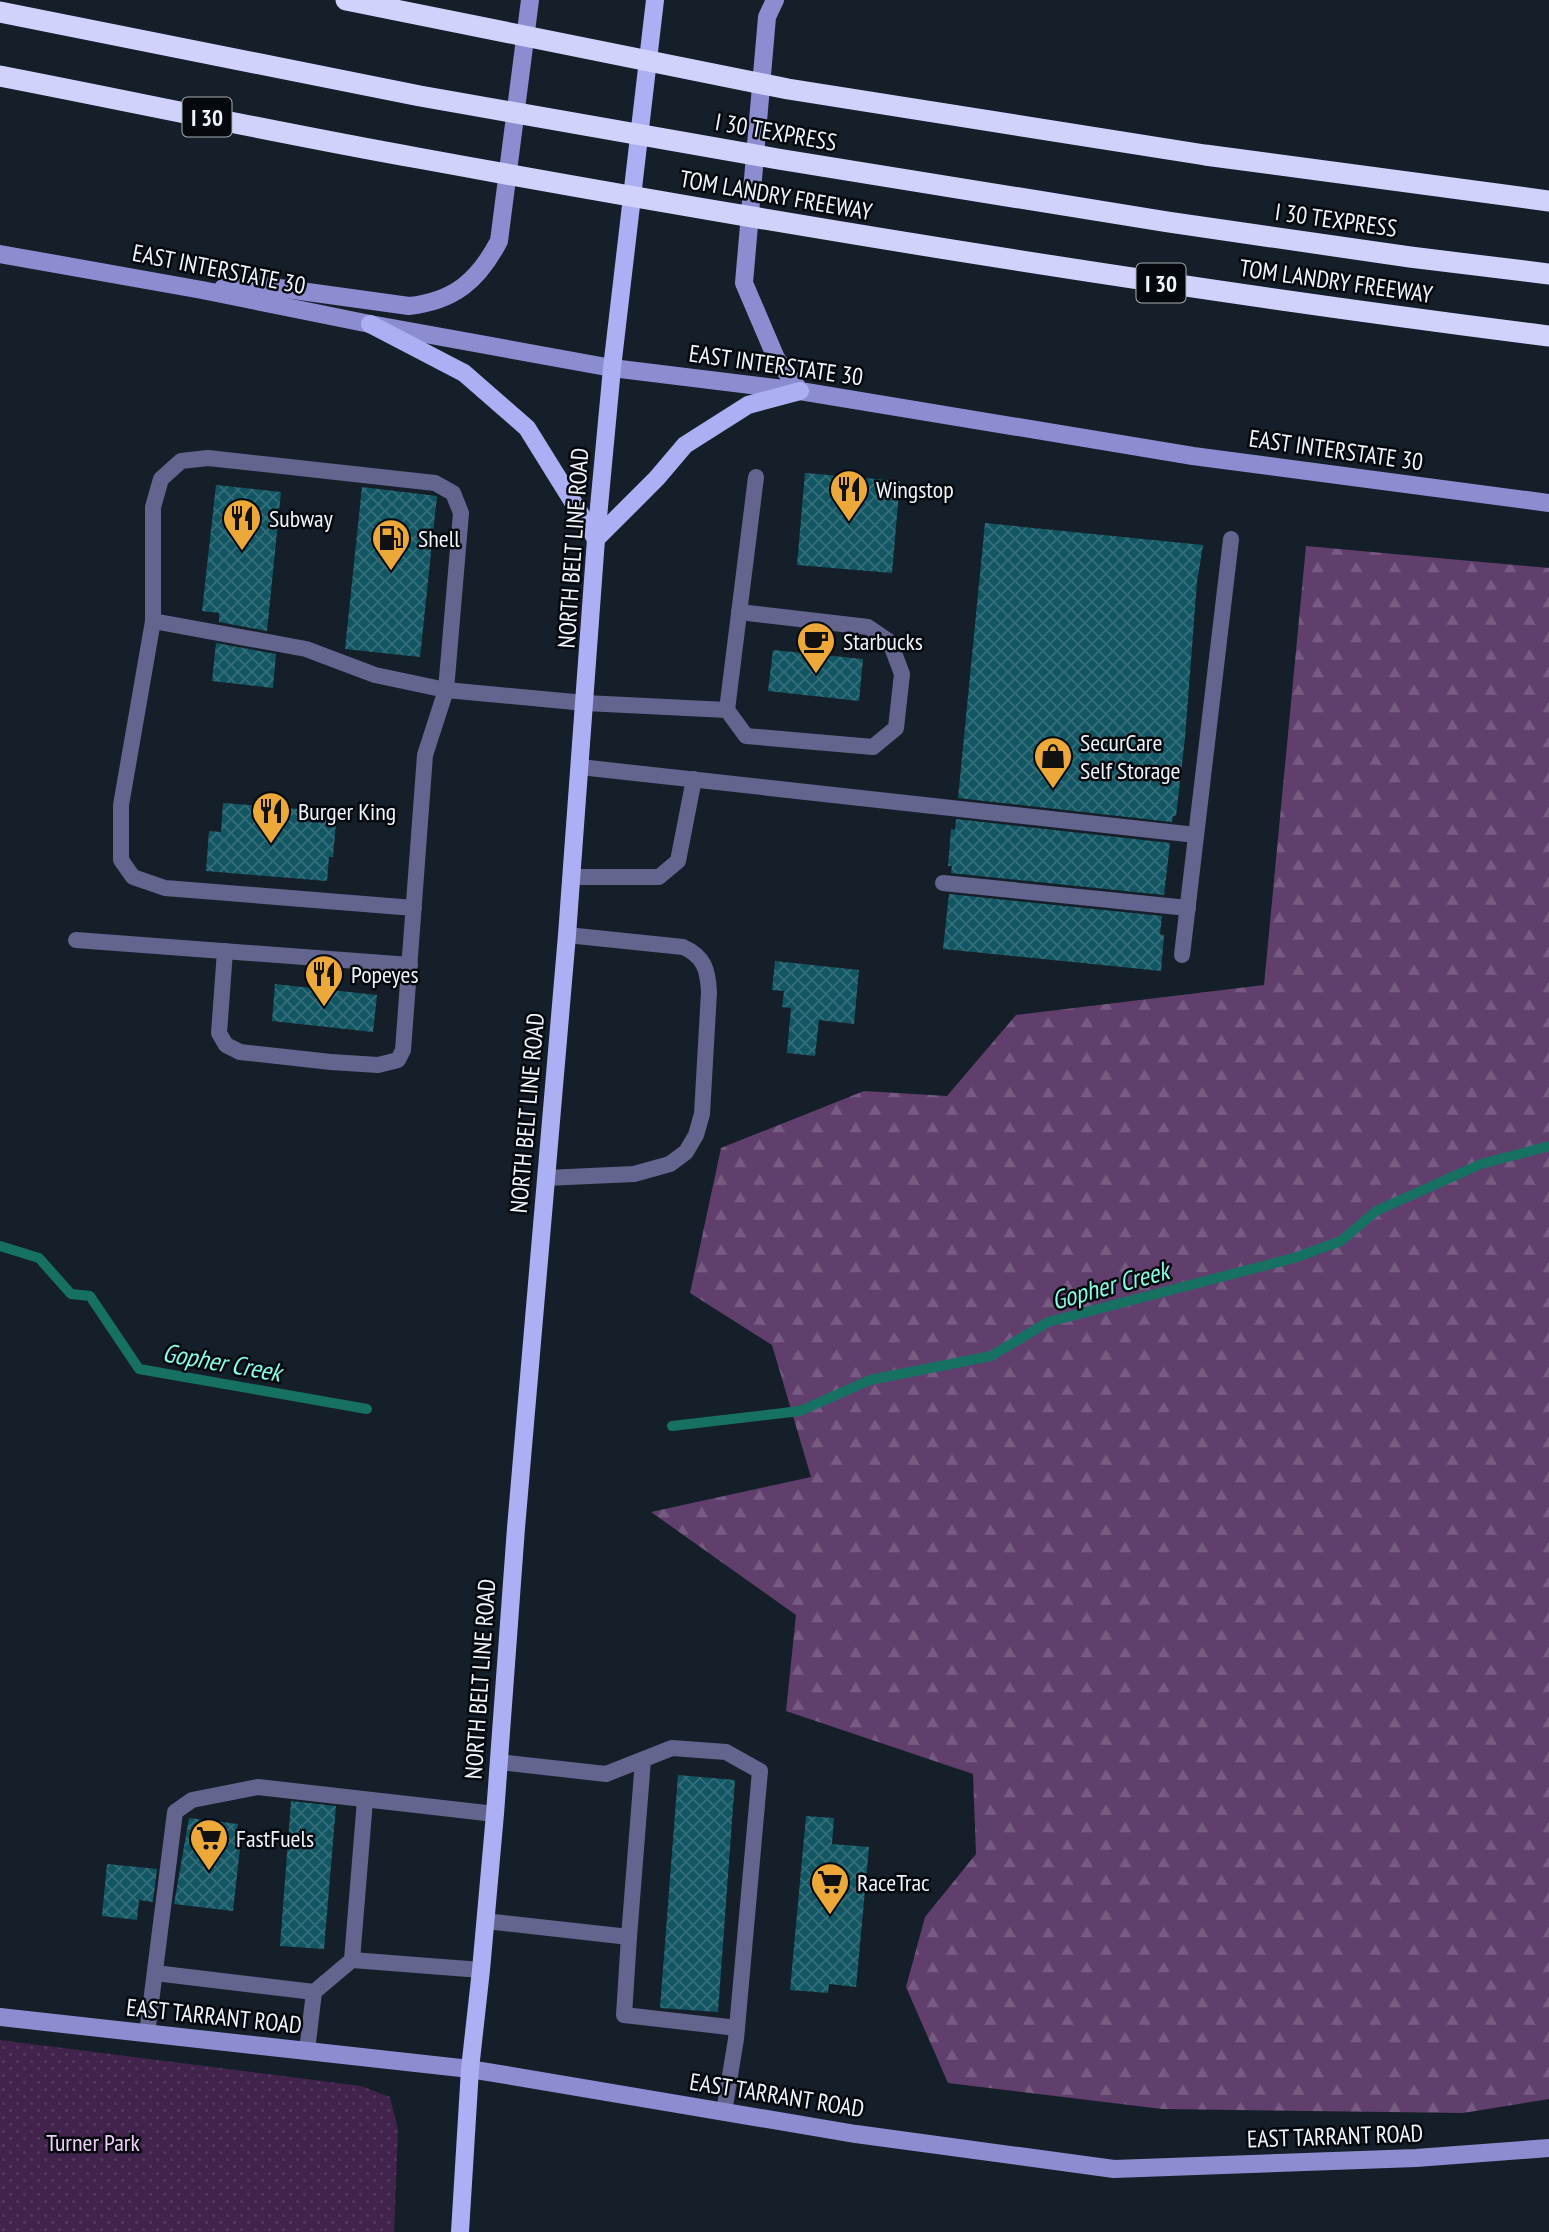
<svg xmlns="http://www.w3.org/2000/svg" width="1549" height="2232" viewBox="0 0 1549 2232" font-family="'PT Sans Narrow',sans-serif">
<defs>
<pattern id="grass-dots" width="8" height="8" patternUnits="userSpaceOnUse" patternTransform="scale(1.75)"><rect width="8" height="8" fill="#41234c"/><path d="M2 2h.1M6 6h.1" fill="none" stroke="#54395e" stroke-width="1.8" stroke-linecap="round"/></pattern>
<pattern id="forest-firs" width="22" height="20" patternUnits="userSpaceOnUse" patternTransform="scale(1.75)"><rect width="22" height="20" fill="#613f6c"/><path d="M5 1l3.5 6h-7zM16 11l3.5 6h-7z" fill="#785b82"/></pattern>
<pattern id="building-cross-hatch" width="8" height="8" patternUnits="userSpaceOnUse" patternTransform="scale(1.75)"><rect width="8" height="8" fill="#115662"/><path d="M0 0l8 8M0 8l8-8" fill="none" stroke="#346f79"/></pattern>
</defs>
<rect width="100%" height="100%" fill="#141f29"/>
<path fill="url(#grass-dots)" d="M0 2040 361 2086 390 2097 398 2130 394 2232H0Z"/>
<path fill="url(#forest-firs)" d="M1306 546 1549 568V2099L1463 2113 1162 2109 948 2083 906 1987 925 1917 976 1854 973 1774 786 1711 796 1615 651 1512 811 1477 772 1345 690 1293 721 1148 864 1091 947 1096 1016 1015 1264 985Z"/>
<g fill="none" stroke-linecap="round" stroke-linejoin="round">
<g stroke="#167163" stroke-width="10">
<path d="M0 1246 39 1258 71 1294 90 1296 139 1369 367 1409"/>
<path d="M672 1426 800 1411 870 1380 991 1356 1048 1322 1294 1258 1341 1241 1376 1211 1481 1164 1549 1146"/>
</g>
</g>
<g fill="url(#building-cross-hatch)">
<path d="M805 473 900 481 892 573 797 565Z"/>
<path d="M216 485 281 492 267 631 219 622V613L202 611Z"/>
<path d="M362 487 437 496 420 657 345 649Z"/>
<path d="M985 523 1203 545 1197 582 1185 738 1176 816H1173L1172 822 958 798Z"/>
<path d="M216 643 276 654 273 688 212 681Z"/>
<path d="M773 650 863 659 859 701 768 691Z"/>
<path d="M223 803 337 812 333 857H329L327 881 206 871 209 831 221 832Z"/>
<path d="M956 819 1170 843 1164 895 951 873 952 866H948L951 829 955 830Z"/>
<path d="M949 894 1162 916 1160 934 1164 935 1161 971 943 949Z"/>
<path d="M775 961 859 970 854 1024 819 1020 815 1056 787 1053 791 1008 782 1007 784 991 772 990Z"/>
<path d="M275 984 377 995 373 1032 272 1021Z"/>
<path d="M678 1775 735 1780 718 2012 660 2008Z"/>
<path d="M291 1801 336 1806 324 1949 280 1946Z"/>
<path d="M806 1816 834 1818 832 1844 869 1847 856 1987 829 1984 828 1993 790 1990Z"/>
<path d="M189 1818 238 1824 236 1838 241 1839 233 1911 174 1904Z"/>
<path d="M107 1864 157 1869 153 1902 139 1900 137 1920 102 1916Z"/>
</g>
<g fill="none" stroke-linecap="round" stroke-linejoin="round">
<g stroke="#64658e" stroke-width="16">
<path d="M153 621 306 649 375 675 446 690 585 703 727 710 746 736 873 747 896 728 902 674 890 642 868 627 739 612"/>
<path d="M727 710 756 477"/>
<path d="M580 767 1196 835"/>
<path d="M571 877H659L678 861 694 779"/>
<path d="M943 883 1188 908"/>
<path d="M76 940 410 965"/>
<path d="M225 951 219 1033 226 1045 240 1052 331 1062 378 1065 398 1060 403 1050 425 755 446 690 461 513 453 493 435 483 208 458 181 461 161 479 153 507V621L121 805V860L133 877 165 888 414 908"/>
<path d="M1182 955 1231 539"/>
<path d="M546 1178 634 1174 670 1164 686 1152 696 1135 702 1114 709 992C708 970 704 956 683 947L567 935"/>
<path d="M499 1762 606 1774 672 1748 726 1752 760 1771 736 2039 724 2112"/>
<path d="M485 1921 629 1937 643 1760"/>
<path d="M629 1937 624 2015 737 2028"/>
<path d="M352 1960 365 1800"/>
<path d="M155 1973 314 1992"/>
<path d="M147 2034 175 1812 192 1800 258 1787 495 1814"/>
<path d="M307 2051 314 1992 352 1960 481 1970"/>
</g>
<g stroke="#8c8dd0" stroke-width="18">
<path d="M775 0 767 17 744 283 776 358 800 391"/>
<path d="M0 254 202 290 370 324 612 368 800 391 1193 456 1549 503"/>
<path d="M223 288 257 285 409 306C454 301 478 281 499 241L530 0"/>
<path d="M0 2017 470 2069 856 2134 1114 2169 1416 2158 1549 2148"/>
</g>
<g stroke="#adaff4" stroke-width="18">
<path d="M370 324 464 373 527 428 596 539"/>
<path d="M596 539 657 478 685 445 748 405 800 391"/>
<path d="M460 2232 470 2069 481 1970 495 1814 516 1528 567 935 596 539 612 368 655 0"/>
</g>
<g stroke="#d0d2fc" stroke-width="21">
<path d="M346 0 788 89 1205 155 1549 201"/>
<path d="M0 12 420 96 778 159 1168 222 1410 257 1549 274"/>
<path d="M0 76C139 103 278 133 418 158 794 227 1170 288 1549 336"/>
</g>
</g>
<defs>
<symbol id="restaurant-pin" viewBox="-11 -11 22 30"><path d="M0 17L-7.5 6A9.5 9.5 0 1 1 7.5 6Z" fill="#eca93a" stroke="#05080d"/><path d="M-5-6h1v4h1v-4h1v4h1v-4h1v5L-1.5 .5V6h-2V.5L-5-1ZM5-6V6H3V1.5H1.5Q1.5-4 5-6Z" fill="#111"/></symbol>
<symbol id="fuel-pin" viewBox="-11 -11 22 30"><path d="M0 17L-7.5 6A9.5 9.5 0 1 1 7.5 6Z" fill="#eca93a" stroke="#05080d"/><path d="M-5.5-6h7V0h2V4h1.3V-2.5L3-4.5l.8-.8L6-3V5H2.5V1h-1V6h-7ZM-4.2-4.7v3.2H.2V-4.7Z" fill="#111"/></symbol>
<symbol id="cafe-pin" viewBox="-11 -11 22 30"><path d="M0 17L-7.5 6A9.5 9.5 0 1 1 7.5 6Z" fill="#eca93a" stroke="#05080d"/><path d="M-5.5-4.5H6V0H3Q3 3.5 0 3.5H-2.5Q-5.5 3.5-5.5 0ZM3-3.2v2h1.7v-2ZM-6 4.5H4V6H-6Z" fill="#111"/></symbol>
<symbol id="shop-pin" viewBox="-11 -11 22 30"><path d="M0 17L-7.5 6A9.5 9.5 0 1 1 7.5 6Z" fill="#eca93a" stroke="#05080d"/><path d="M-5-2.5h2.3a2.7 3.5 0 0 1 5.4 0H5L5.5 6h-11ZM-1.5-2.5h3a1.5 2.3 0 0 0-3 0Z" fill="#111"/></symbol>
<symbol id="supermarket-pin" viewBox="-11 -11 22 30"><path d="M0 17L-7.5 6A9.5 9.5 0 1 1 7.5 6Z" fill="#eca93a" stroke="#05080d"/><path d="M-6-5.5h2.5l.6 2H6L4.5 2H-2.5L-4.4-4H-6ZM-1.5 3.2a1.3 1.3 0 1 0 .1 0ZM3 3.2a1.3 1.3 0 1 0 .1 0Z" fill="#111"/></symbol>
</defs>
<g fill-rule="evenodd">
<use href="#restaurant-pin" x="827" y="467" width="44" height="60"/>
<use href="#restaurant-pin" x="220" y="496" width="44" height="60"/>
<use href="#fuel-pin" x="369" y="516" width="44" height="60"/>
<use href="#cafe-pin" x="794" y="619" width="44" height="60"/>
<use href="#shop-pin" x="1031" y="734" width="44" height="60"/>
<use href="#restaurant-pin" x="249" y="789" width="44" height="60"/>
<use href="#restaurant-pin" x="302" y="952" width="44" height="60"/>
<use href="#supermarket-pin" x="187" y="1816" width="44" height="60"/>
<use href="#supermarket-pin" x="808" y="1860" width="44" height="60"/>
</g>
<g text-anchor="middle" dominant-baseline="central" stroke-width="5" stroke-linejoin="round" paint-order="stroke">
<g fill="#05080d" stroke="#a8aeb4" stroke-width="2">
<rect x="182.5" y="97.5" width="49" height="39" rx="5"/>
<rect x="1136.5" y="263.5" width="49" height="39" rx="5"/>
</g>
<g font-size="23" font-weight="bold" fill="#eef5fc">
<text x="207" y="117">I 30</text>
<text x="1161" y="283">I 30</text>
</g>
<g font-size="24" fill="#eef5fc" stroke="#05080d">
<text transform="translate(776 132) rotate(10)">I 30 TEXPRESS</text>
<text transform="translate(776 195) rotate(10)">TOM LANDRY FREEWAY</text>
<text transform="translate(1336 220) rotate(8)">I 30 TEXPRESS</text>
<text transform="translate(219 269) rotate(11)">EAST INTERSTATE 30</text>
<text transform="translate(1336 281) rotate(8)">TOM LANDRY FREEWAY</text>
<text transform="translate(776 365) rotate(8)">EAST INTERSTATE 30</text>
<text transform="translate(1336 450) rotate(8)">EAST INTERSTATE 30</text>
<text transform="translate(573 548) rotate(-86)">NORTH BELT LINE ROAD</text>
<text transform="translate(527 1113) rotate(-85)">NORTH BELT LINE ROAD</text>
<text transform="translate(480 1679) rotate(-86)">NORTH BELT LINE ROAD</text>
<text transform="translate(214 2016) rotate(6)">EAST TARRANT ROAD</text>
<text transform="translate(777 2095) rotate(9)">EAST TARRANT ROAD</text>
<text transform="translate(1335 2136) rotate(-2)">EAST TARRANT ROAD</text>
</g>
<g font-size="24" fill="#eef5fc" stroke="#05080d" text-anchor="start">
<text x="876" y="489">Wingstop</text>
<text x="269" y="518">Subway</text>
<text x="418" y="538">Shell</text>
<text x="843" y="641">Starbucks</text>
<text x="1080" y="742">SecurCare<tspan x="1080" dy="28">Self Storage</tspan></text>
<text x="298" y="811">Burger King</text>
<text x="351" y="974">Popeyes</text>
<text x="236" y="1838">FastFuels</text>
<text x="857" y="1882">RaceTrac</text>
</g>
<g font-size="24" fill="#efcffa" stroke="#05080d">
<text x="93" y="2142">Turner Park</text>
</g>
<g font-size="26" font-style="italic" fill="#86fde5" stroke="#05080d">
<text transform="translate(1110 1285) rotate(-15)">Gopher Creek</text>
<text transform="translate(222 1362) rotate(10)">Gopher Creek</text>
</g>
</g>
</svg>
